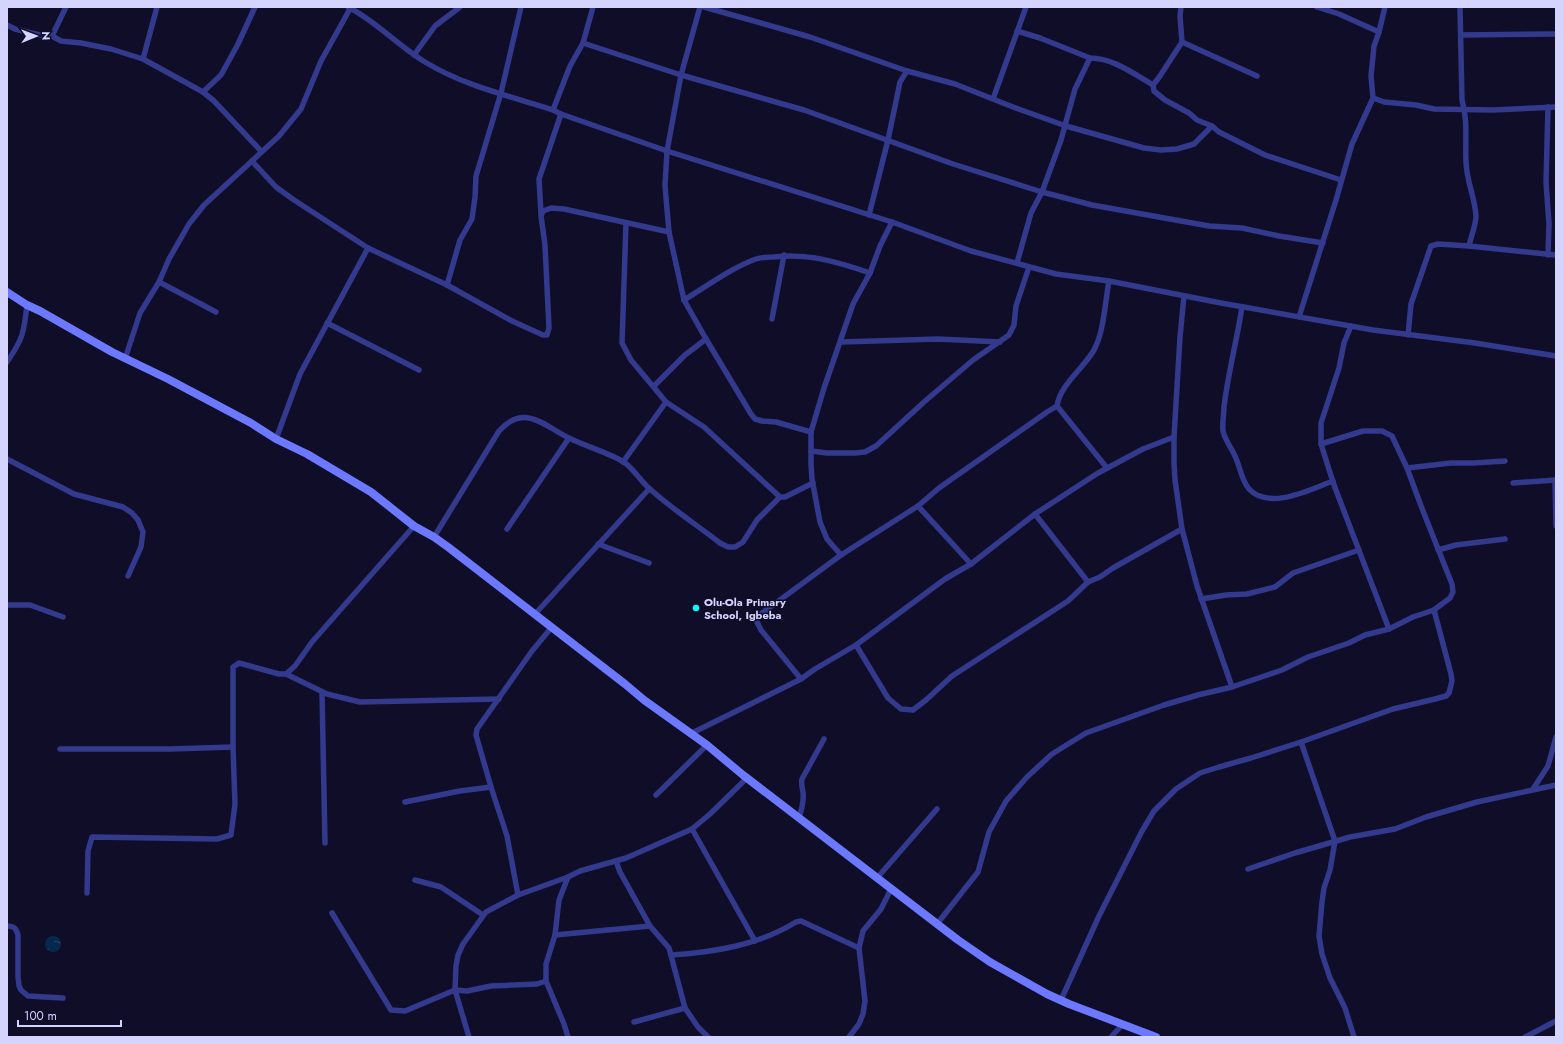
<svg xmlns="http://www.w3.org/2000/svg" width="1563" height="1044" viewBox="0 0 1563 1044" font-family="Jost,sans-serif">
<defs>
<pattern id="water-ripples" width="26" height="14" patternUnits="userSpaceOnUse"><rect width="26" height="14" fill="#06284e"/><path d="M2 4q2-2 4 0t4 0M15 11q2-2 4 0t4 0" fill="none" stroke="#294669"/></pattern>
</defs>
<rect width="100%" height="100%" fill="#0f0d28"/>
<circle fill="url(#water-ripples)" cx="53" cy="944" r="8"/>
<g fill="none" stroke-linecap="round" stroke-linejoin="round">
<g stroke="#33398c" stroke-width="5.5">
<path d="M348 7C376 21 398 46 425 62 464 86 510 96 553 110L561 114 667 151 892 222 971 251 1056 274 1109 281 1221 303 1373 330 1475 343 1556 356"/>
<path d="M700 7 681 75 667 151 665 186 669 232 684 300 706 339 751 414 755 419 762 421 776 422 811 432"/>
<path d="M704 7 810 37 907 71 955 84 1013 107 1066 126 1144 148 1161 150 1177 149 1194 144 1212 126"/>
<path d="M1317 7 1339 14 1379 32"/>
<path d="M1460 7 1462 100C1468 120 1465 141 1466 161 1466 180 1475 197 1476 216 1476 225 1471 236 1469 246"/>
<path d="M7 25 15 29 40 35 52 36 61 41 81 43 111 49 143 59 203 92 214 101 261 151"/>
<path d="M1017 31 1040 38 1090 58C1113 58 1134 74 1153 85L1154 91 1165 100 1189 113 1197 120 1212 126 1219 132 1265 155 1341 180"/>
<path d="M1461 35 1556 34"/>
<path d="M52 36 66 7"/>
<path d="M1182 42 1257 76"/>
<path d="M583 43 681 75 804 110 953 164 1042 192 1092 205 1209 226 1242 228 1279 236 1323 243"/>
<path d="M414 55 435 26 460 7"/>
<path d="M143 59 157 7"/>
<path d="M1153 85 1160 76 1182 42 1180 16 1181 7"/>
<path d="M203 92 221 75 238 44 255 7"/>
<path d="M1373 98 1384 102 1416 105 1434 109 1493 110 1556 107"/>
<path d="M993 99 1026 7"/>
<path d="M1548 107 1546 182 1549 224 1548 255"/>
<path d="M553 110 570 66 583 43 593 7"/>
<path d="M252 161 276 187 294 200 368 248 447 285 512 321 543 335H547L549 328 545 245 541 216 543 211 551 208 564 209 669 232"/>
<path d="M541 214 539 179 561 114"/>
<path d="M869 215 888 140 900 82 907 71"/>
<path d="M626 223 622 343 631 360 666 402 704 427 780 497H785L813 483"/>
<path d="M1017 263 1031 213 1042 192 1061 140 1075 89 1090 58"/>
<path d="M159 282 216 312"/>
<path d="M447 285 460 240 472 219 475 197 476 176 501 93 521 7"/>
<path d="M1184 296 1180 337 1174 437V463L1175 480 1182 529 1197 586 1232 687"/>
<path d="M684 300C707 286 731 268 756 259 762 257 769 257 774 257 808 253 838 262 870 273"/>
<path d="M1242 307C1237 340 1228 373 1224 407 1224 414 1222 423 1223 431 1225 441 1234 451 1237 461 1241 471 1242 481 1249 489 1269 511 1311 489 1333 481"/>
<path d="M1299 317 1336 200 1352 144 1373 98 1371 76 1374 46 1379 32 1385 7"/>
<path d="M772 319 784 255"/>
<path d="M327 323 419 370"/>
<path d="M1351 326 1344 343 1339 368 1321 423V444L1334 485 1389 629"/>
<path d="M1408 335 1411 304 1431 246 1438 244 1469 246 1556 255"/>
<path d="M841 342 938 339 1000 342"/>
<path d="M125 359 140 313 159 282 169 259 189 224 204 205 279 136 301 109 321 61 351 7"/>
<path d="M7 362C23 339 24 332 27 305"/>
<path d="M654 386 685 355 706 339"/>
<path d="M276 439 300 374 368 248"/>
<path d="M811 451 827 453H855L865 452 876 446 924 402 973 360 1009 335 1014 325 1016 306 1029 267"/>
<path d="M7 459 74 494 123 507 132 513 138 520 143 532 141 547 128 576"/>
<path d="M623 462 666 402"/>
<path d="M1107 468 1057 406C1060 385 1083 369 1094 350 1104 332 1105 302 1109 281"/>
<path d="M1407 468 1451 463H1473L1505 461"/>
<path d="M1555 480 1556 526"/>
<path d="M1513 483 1556 480"/>
<path d="M918 506 971 564"/>
<path d="M1035 514 1088 582"/>
<path d="M507 529 569 438"/>
<path d="M434 537 499 431C525 402 545 427 571 439 588 447 606 452 622 461 633 467 640 481 650 489 672 509 697 525 720 543L728 547H735L743 542 757 520 780 497"/>
<path d="M598 544 649 563"/>
<path d="M1438 550 1456 545 1505 539"/>
<path d="M841 555 827 539 820 522 812 479 811 464V432L824 388 853 304 870 273 880 246 892 222"/>
<path d="M1201 599 1226 595 1247 594 1275 587 1293 573 1359 550"/>
<path d="M7 605H30L63 617"/>
<path d="M535 614 649 489"/>
<path d="M856 645 888 698 901 709 913 710 926 700 952 676 1068 601 1088 582 1100 577 1113 568 1182 529"/>
<path d="M286 674 327 694 360 702 499 699"/>
<path d="M801 679 761 630 756 620 758 616 841 555 918 506 939 488 1047 412 1057 406"/>
<path d="M322 692 325 843"/>
<path d="M690 734 801 679 815 669 856 645 945 579 971 564 1035 514 1098 473 1143 449 1174 437"/>
<path d="M1301 742 1335 841 1330 870 1324 888 1322 902 1319 936 1322 954 1330 978 1345 1008 1354 1037"/>
<path d="M60 749H170L233 747"/>
<path d="M1533 789 1548 766 1556 737"/>
<path d="M656 795 707 745"/>
<path d="M405 802 460 791 491 787"/>
<path d="M799 817C802 809 804 801 803 792 802 787 801 784 802 779L824 739"/>
<path d="M692 829 755 941"/>
<path d="M616 861 620 872 650 926 669 948 685 1008 698 1027 708 1037"/>
<path d="M1248 869 1295 853 1350 837 1395 829 1426 817 1477 802 1556 785"/>
<path d="M877 878 937 809"/>
<path d="M415 880 441 887 483 915"/>
<path d="M87 893 88 851 92 837 217 839 231 835 235 804 233 747V667L239 663 279 674H286L295 666 312 642 414 526"/>
<path d="M518 895 507 836 491 787 476 735 477 729 532 651 551 628"/>
<path d="M332 913 391 1010 405 1011 455 990 467 991 491 986 537 984 546 981"/>
<path d="M937 924 978 872 989 832 1006 801 1027 777 1052 754 1086 733 1164 705 1198 695 1232 687 1282 670 1308 657 1349 643 1365 635 1389 629 1413 617 1434 610 1450 598 1453 592 1452 584 1423 511 1407 468 1392 436 1382 431H1363L1321 444"/>
<path d="M7 926C14 926 16 928 18 935V976L19 986 21 990 28 996 63 998"/>
<path d="M555 935 650 926"/>
<path d="M672 955C715 952 759 945 796 922L801 921 859 948"/>
<path d="M1061 1000 1099 916 1142 831 1154 811 1176 789 1200 773 1219 767 1251 758 1301 742 1393 709 1435 699 1446 696 1449 693 1452 681 1451 674 1434 610"/>
<path d="M634 1022 685 1008"/>
<path d="M469 1037 455 990 456 966 458 955 463 944 486 912 518 895 568 877 580 871 626 858 692 829 710 814 747 778"/>
<path d="M568 1037 564 1024 546 981V964L555 935 559 900 568 877"/>
<path d="M849 1037 859 1024 863 1014 865 1001 859 948 863 931 881 909 891 889"/>
<path d="M1111 1037 1123 1024"/>
<path d="M1525 1037 1556 1021"/>
</g>
<path stroke="#6b78ff" stroke-width="8" d="M7 292 27 305 40 311 112 352 168 379 251 423 276 439 307 454 371 492 414 526 434 537 448 547 625 684 644 700 707 745 743 775 958 940 990 962 1047 994 1069 1004 1156 1037"/>
</g>
<circle fill="#00fffc" stroke="#0f0d28" stroke-width="1.5" cx="696" cy="608" r="4"/>
<g text-anchor="middle" dominant-baseline="central" stroke-width="3" stroke-linejoin="round" paint-order="stroke">
<g font-size="11" font-weight="bold" fill="#d4d4ff" stroke="#0f0d28" text-anchor="start">
<text x="704" y="602">Olu-Ola Primary<tspan x="704" dy="13">School, Igbeba</tspan></text>
</g>
</g>
<rect width="1563" height="1044" fill="none" stroke="#d4d4ff" stroke-width="16"/>
<g transform="translate(36 36) rotate(89)" stroke="#0f0d28" stroke-width="3" paint-order="stroke">
<path d="M0-3L7 15L0 10L-7 15Z" fill="#d4d4ff"/>
<text y="-6" font-size="11" font-weight="bold" text-anchor="middle" fill="#d4d4ff">N</text>
</g>
<path d="M18 1020v6h103v-6" fill="none" stroke="#d4d4ff" stroke-width="2"/>
<text x="24" y="1020" font-size="12" fill="#d4d4ff" stroke="#0f0d28" stroke-width="3" paint-order="stroke">100 m</text>
</svg>
